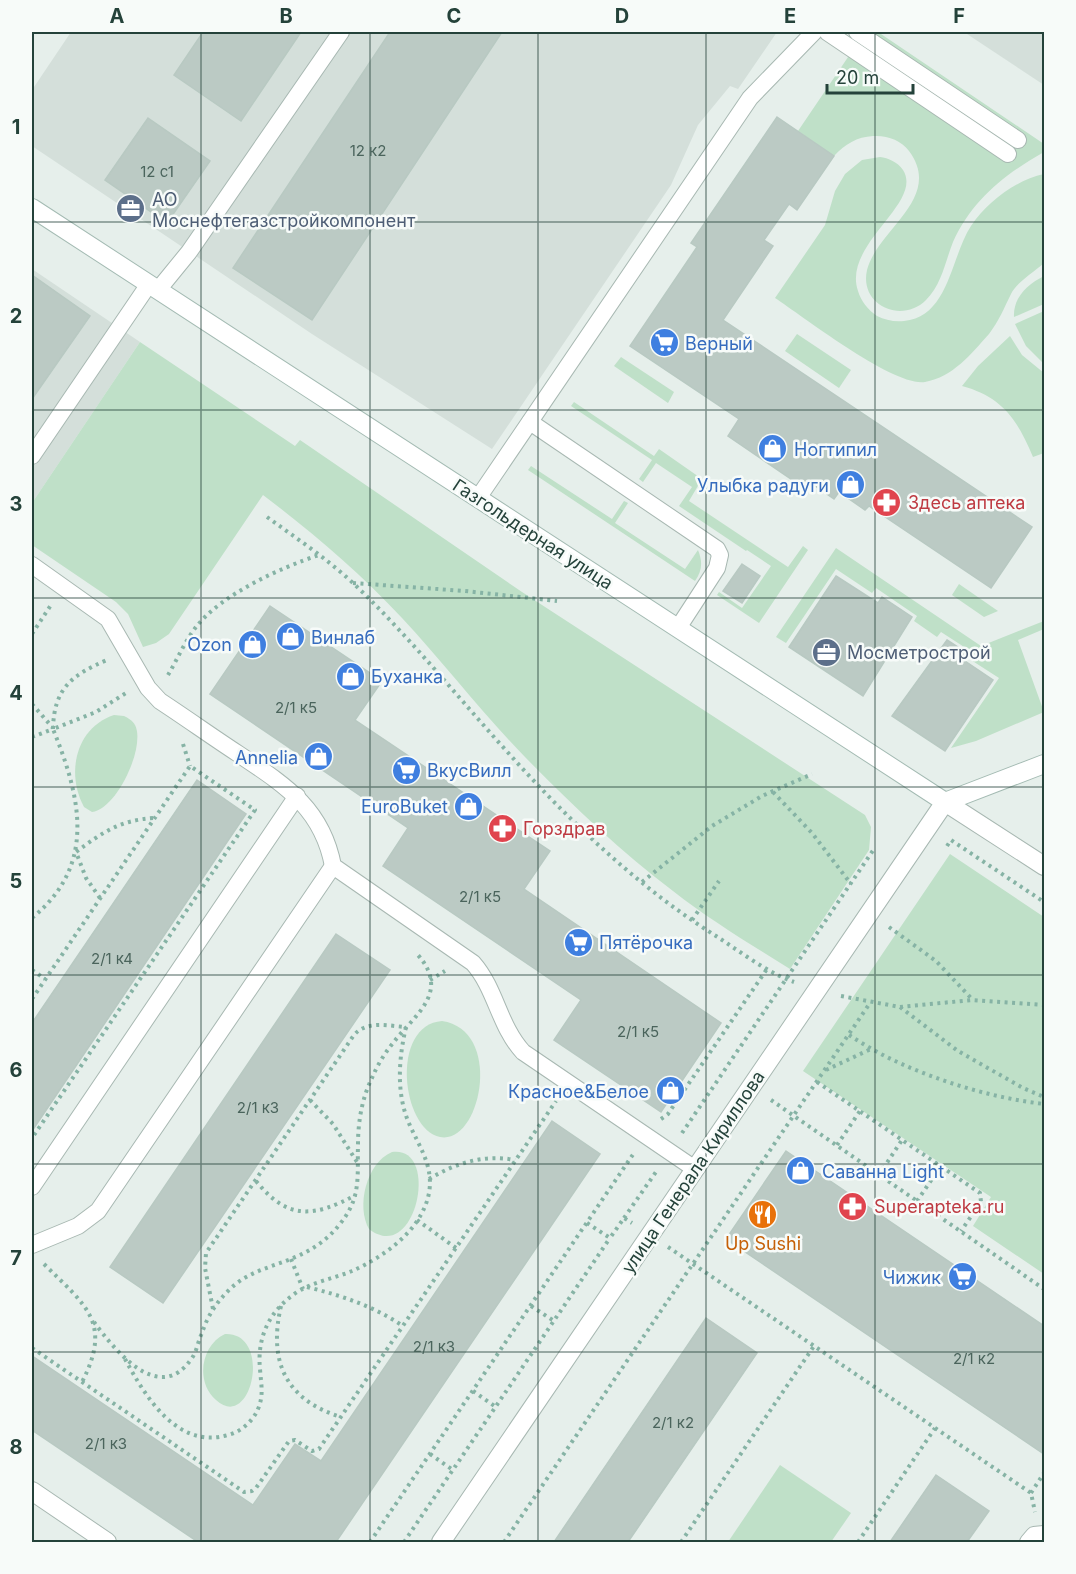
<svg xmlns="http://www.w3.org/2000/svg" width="1076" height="1574" viewBox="0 0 1076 1574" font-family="Inter,sans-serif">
<rect width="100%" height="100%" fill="#e6efeb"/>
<g fill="#d4dfda">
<path d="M71 32H777L738 89 730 86 698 125 671 185 492 449 312 334 32 146V90Z"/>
<path d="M964 32H1044V85Z"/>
<path d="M32 269 140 342 32 503Z"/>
</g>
<g fill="#bfe0c8">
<path d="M865 32H878L1044 144V152C1005 174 972 200 953 242 945 262 942 284 926 300 902 324 859 306 867 270 877 230 944 198 909 151 901 140 887 135 873 136 857 137 845 144 834 156L798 131Z"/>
<path d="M880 157C888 158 898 162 903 170 924 203 842 244 858 291 861 301 868 310 877 316 885 320 894 322 904 321 949 317 951 256 971 226 987 202 1016 180 1044 174V263C1033 273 1018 281 1011 294 1004 308 999 321 989 334 971 354 953 377 925 382 894 387 804 317 775 298L825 225 835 191 845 174 862 160Z"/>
<path d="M1044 276V304L1014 317C1013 297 1028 284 1044 276Z"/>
<path d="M1044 311V364L1026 346 1015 324Z"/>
<path d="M797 334 851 370 839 388 785 351Z"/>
<path d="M1010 336 1022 355 1044 373V453L1033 457C1018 421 1003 397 962 386L978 366Z"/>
<path d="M140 342 295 446 300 440 522 592 865 815 871 827 869 850 790 969C750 944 710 920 673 891 620 851 571 804 525 757 482 713 444 663 402 618 359 572 312 532 263 495L169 634 156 643 143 647 128 614 116 602 32 545V503Z"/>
<path d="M621 357 674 392 668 403 614 366Z"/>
<path d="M574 402 654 456 659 449 702 479 689 501 788 567 803 546 808 550 759 623 717 595 719 592 742 608 771 566 747 550 746 551 679 506 692 487 656 463 643 482 639 479 652 460 571 406Z"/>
<path d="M531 466 612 519 624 501 628 503 615 523 685 569 698 550C703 562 702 571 695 581L528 470Z"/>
<path d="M836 548 981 646 1044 621V629L1018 640 1044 712 976 741 951 748 999 678 971 660 975 654 941 632 937 637 914 621 917 616 876 588 872 593 836 569 786 643 776 637Z"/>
<path d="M959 584 998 611 984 617 952 595Z"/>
<path d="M114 715 124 716C128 718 132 720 135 725 146 746 117 809 92 812L84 807C66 774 75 728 114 715Z"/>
<path d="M950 854 1044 917V1274L973 1226 991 1197 803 1071Z"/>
<path d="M442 1021C504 1030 481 1145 440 1137 401 1129 390 1025 442 1021Z"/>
<path d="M392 1152C441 1145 416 1266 369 1229 356 1207 366 1163 392 1152Z"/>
<path d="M225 1334C273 1332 252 1433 216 1400 195 1382 201 1345 225 1334Z"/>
<path d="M780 1465 851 1513 831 1542H728Z"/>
</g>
<g fill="#bbcac4" stroke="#b8c9c2" stroke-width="1.5">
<path d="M203 32H301L241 121 174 75Z"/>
<path d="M390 32H502L312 320 233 268Z"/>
<path d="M777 117 834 156 797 210 789 204 764 240 773 246 723 320 1032 527 991 588 869 506 865 510 839 492 834 499 808 481 804 488 728 436 739 419 630 346 697 247 691 243Z"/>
<path d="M148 118 210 161 167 223 105 180Z"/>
<path d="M32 275 90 316 32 399Z"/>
<path d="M742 564 760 576 742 603 723 591Z"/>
<path d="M836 576 878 603 882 597 912 617 863 696 789 647Z"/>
<path d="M270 606 382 681 355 720 550 851 524 889 721 1023 661 1112 554 1040 581 1000 383 866 408 828 210 694Z"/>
<path d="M947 640 970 655 965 661 993 680 945 751 892 716Z"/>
<path d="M197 780 246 814 32 1131V1023Z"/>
<path d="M336 934 390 970 163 1303 110 1267Z"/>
<path d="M552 1121 600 1154 336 1542H198L32 1430V1356L253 1505 295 1444 321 1461Z"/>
<path d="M786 1151 1044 1326V1454L726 1239Z"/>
<path d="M706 1318 757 1353 628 1542H554Z"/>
<path d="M936 1475 989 1511 967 1542H890Z"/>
</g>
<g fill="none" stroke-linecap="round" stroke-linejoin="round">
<defs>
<g id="lane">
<path d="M827 32 1008 154"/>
<path d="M857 32 1018 140"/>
<path d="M158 290 189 252 341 32"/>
<path d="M530 422 717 549 720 555 717 568 678 628"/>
<path d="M32 456 149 284"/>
<path d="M478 498 750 98 814 32"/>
<path d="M32 565 108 619 148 688 160 701C186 718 211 736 237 753 283 784 322 807 333 866L473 963C496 989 499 1026 523 1052L695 1169"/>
<path d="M32 1187 297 796"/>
<path d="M32 1245 78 1226 98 1211 333 866"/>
<path d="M1028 1542 1034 1535 1044 1534"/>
</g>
<g id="street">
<path d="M32 1491 107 1542"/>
<path d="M441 1542 945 802 1044 866"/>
</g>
<path id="secondary" d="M32 208 945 802 1044 764"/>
</defs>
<use href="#lane" stroke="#a8b8b2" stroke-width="18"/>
<use href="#street" stroke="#a8b8b2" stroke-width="20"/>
<use href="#secondary" stroke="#a4bbb3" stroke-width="20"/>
<g stroke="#86b3a5" stroke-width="4" stroke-dasharray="3 4.5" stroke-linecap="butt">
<path d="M267 517C296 538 326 558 353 583 410 637 459 699 512 757 571 823 641 889 716 936 741 952 766 972 794 982"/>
<path d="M353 583 465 591 557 601"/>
<path d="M32 634 51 605"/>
<path d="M168 675C177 660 185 641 196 627 222 594 280 568 319 555"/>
<path d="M32 704 53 728"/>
<path d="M53 729C54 688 72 675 107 660"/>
<path d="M32 737 53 729"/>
<path d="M183 744 190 766"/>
<path d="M773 792 812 833 851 884"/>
<path d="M947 846 951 840 1044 902"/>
<path d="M642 882 712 826 762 796 812 774"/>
<path d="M100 898 86 878 76 852C103 832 120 820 154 818"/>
<path d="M32 918C97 865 81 798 53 729L96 712 126 693"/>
<path d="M692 920 719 881"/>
<path d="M889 927 936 961 972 999"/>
<path d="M32 970 45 979"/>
<path d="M430 980 445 971"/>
<path d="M841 996 900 1007 958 1051 1023 1088 1044 1097"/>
<path d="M32 999 190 766 255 810 32 1138"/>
<path d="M900 1007 972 1000 1044 1005"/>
<path d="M849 1035C863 1044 878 1053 893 1060 940 1082 993 1098 1044 1104"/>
<path d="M826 1070 871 1049"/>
<path d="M817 1082 980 1193 981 1202 961 1231"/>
<path d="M310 1100 333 1124 357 1162"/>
<path d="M771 1100 1044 1289"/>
<path d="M661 1119 668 1114 767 969"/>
<path d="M682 1133 874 849"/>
<path d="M837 1145 860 1111"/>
<path d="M879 1175 902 1140"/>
<path d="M429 1179C456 1163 484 1154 515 1160"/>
<path d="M256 1181C288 1221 314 1217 356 1195"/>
<path d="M917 1201 941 1166"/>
<path d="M624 1218 658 1169"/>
<path d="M417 1220 456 1248"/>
<path d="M587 1223 610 1238 624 1218 632 1223"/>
<path d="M668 1247 1031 1493 1035 1512"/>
<path d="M291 1259 303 1289"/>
<path d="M44 1264C85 1305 113 1322 82 1382"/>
<path d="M307 1287C343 1296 373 1306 403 1326"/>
<path d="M281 1306C268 1362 286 1400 341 1417"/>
<path d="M531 1306 554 1321"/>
<path d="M94 1322C114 1349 159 1407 192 1358 197 1351 198 1341 202 1333 207 1317 216 1303 228 1291 248 1270 275 1267 300 1255 315 1248 329 1238 339 1225 362 1198 357 1176 358 1144 358 1122 362 1098 372 1078 377 1066 384 1054 393 1043 414 1015 451 993 418 955"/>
<path d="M32 1348 244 1492 252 1491 256 1488 289 1441 295 1440 312 1451 319 1449 556 1101"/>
<path d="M125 1359C145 1396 177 1450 228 1435 241 1432 253 1421 258 1409 264 1395 261 1384 260 1369 257 1339 268 1313 293 1295 310 1282 333 1279 352 1271 384 1257 422 1230 429 1193 434 1165 418 1145 408 1121 396 1091 399 1057 406 1027 389 1026 367 1020 354 1035L206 1253 205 1268 213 1309"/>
<path d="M473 1391 496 1407"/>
<path d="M430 1454 453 1470"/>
<path d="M1031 1493 1044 1473"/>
<path d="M370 1542 634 1153"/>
<path d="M404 1542 610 1238"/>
<path d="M504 1542 870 1003"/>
<path d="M681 1542 814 1346"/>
<path d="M858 1542 935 1428"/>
</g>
<use href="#lane" stroke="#fff" stroke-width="16"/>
<use href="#street" stroke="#fff" stroke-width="18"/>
<use href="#secondary" stroke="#fff" stroke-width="18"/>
</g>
<path fill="none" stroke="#24423a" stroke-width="1.5" stroke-opacity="0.55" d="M201 32V1542M370 32V1542M538 32V1542M706 32V1542M875 32V1542M32 222H1044M32 410H1044M32 598H1044M32 787H1044M32 975H1044M32 1164H1044M32 1352H1044"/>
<defs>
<symbol id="office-disc" viewBox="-11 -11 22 22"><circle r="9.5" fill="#5c6f8a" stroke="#f7fbf9"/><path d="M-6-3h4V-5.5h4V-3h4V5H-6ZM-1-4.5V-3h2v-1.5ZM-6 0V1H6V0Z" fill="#fff"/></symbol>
<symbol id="supermarket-disc" viewBox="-11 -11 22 22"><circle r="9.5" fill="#3f7fe0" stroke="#f7fbf9"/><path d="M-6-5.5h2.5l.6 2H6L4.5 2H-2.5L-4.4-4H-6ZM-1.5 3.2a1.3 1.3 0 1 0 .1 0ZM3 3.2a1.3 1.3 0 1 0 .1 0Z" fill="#fff"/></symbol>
<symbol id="shop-disc" viewBox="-11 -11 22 22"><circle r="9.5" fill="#3f7fe0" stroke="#f7fbf9"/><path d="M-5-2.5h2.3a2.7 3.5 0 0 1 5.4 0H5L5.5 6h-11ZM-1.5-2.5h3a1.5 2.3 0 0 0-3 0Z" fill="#fff"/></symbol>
<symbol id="pharmacy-disc" viewBox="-11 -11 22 22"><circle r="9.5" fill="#e0444e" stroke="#f7fbf9"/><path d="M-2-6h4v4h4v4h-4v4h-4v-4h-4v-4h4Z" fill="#fff"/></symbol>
<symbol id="restaurant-disc" viewBox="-11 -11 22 22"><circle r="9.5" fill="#e8710a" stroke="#f7fbf9"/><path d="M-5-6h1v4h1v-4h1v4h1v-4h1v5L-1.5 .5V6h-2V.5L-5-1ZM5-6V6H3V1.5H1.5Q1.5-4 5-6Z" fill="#fff"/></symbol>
</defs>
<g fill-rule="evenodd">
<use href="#office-disc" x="114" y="192" width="33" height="33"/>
<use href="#supermarket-disc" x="648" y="326" width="33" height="33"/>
<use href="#shop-disc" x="756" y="432" width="33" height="33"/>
<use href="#shop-disc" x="834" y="468" width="33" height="33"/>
<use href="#pharmacy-disc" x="870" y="486" width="33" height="33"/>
<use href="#shop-disc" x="274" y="620" width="33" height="33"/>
<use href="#shop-disc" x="236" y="628" width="33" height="33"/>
<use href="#office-disc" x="810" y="636" width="33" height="33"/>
<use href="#shop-disc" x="334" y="660" width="33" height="33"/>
<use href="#shop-disc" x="302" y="740" width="33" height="33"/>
<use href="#supermarket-disc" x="390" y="754" width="33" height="33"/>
<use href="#shop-disc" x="452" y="790" width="33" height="33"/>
<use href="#pharmacy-disc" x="486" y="812" width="33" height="33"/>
<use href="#supermarket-disc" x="562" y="926" width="33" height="33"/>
<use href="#shop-disc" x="654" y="1074" width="33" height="33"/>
<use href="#shop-disc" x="784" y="1154" width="33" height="33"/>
<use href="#pharmacy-disc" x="836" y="1190" width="33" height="33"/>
<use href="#restaurant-disc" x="746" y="1198" width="33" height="33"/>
<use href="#supermarket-disc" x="946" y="1260" width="33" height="33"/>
</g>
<g text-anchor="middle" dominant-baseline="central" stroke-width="5" stroke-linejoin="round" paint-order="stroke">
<g font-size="15" fill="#4a645c">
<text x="368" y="150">12 к2</text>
<text x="157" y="171">12 с1</text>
<text x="296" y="707">2/1 к5</text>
<text x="480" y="896">2/1 к5</text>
<text x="112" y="958">2/1 к4</text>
<text x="638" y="1031">2/1 к5</text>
<text x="258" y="1107">2/1 к3</text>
<text x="434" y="1346">2/1 к3</text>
<text x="974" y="1358">2/1 к2</text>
<text x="673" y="1422">2/1 к2</text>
<text x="106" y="1443">2/1 к3</text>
</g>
<g font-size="18" fill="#4e5e75" stroke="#f7fbf9" text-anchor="start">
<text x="152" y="199">АО<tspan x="152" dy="21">Моснефтегазстройкомпонент</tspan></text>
<text x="847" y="652">Мосметрострой</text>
</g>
<g font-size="18" fill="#366cbe" stroke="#f7fbf9" text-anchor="start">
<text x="685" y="343">Верный</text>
<text x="794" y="449">Ногтипил</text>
<text x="829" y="485" text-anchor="end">Улыбка радуги</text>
<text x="311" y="637">Винлаб</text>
<text x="232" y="644" text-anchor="end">Ozon</text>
<text x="371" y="676">Буханка</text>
<text x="298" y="757" text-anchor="end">Annelia</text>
<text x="427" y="770">ВкусВилл</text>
<text x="448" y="806" text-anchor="end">EuroBuket</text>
<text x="599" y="942">Пятёрочка</text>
<text x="649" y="1091" text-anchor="end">Красное&amp;Белое</text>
<text x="822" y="1171">Саванна Light</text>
<text x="941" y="1277" text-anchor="end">Чижик</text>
</g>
<g font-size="18" fill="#be3a42" stroke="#f7fbf9" text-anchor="start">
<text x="908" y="502">Здесь аптека</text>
<text x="523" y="828">Горздрав</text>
<text x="874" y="1206">Superapteka.ru</text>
</g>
<g font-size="18" fill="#24423a" stroke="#f7fbf9">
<text transform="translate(533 534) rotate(33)">Газгольдерная улица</text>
<text transform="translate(693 1172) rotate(-56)">улица Генерала Кириллова</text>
</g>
<g font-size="18" fill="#c56008" stroke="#f7fbf9">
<text x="763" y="1243">Up Sushi</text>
</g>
</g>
<rect width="1076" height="1574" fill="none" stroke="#f7fbf9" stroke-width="66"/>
<path d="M827 84v9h86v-9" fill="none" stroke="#24423a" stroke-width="3"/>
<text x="836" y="84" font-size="18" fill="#24423a" stroke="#f7fbf9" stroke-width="4.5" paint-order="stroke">20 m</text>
<rect x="33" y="33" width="1010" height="1508" fill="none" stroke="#24423a" stroke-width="2"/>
<g font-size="20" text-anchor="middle" font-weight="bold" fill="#24423a">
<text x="117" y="23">A</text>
<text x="286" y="23">B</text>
<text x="454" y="23">C</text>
<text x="622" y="23">D</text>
<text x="790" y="23">E</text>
<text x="959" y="23">F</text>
<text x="16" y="134">1</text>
<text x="16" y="323">2</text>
<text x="16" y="511">3</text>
<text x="16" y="700">4</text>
<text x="16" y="888">5</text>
<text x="16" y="1077">6</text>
<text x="16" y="1265">7</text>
<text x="16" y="1454">8</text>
</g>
</svg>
